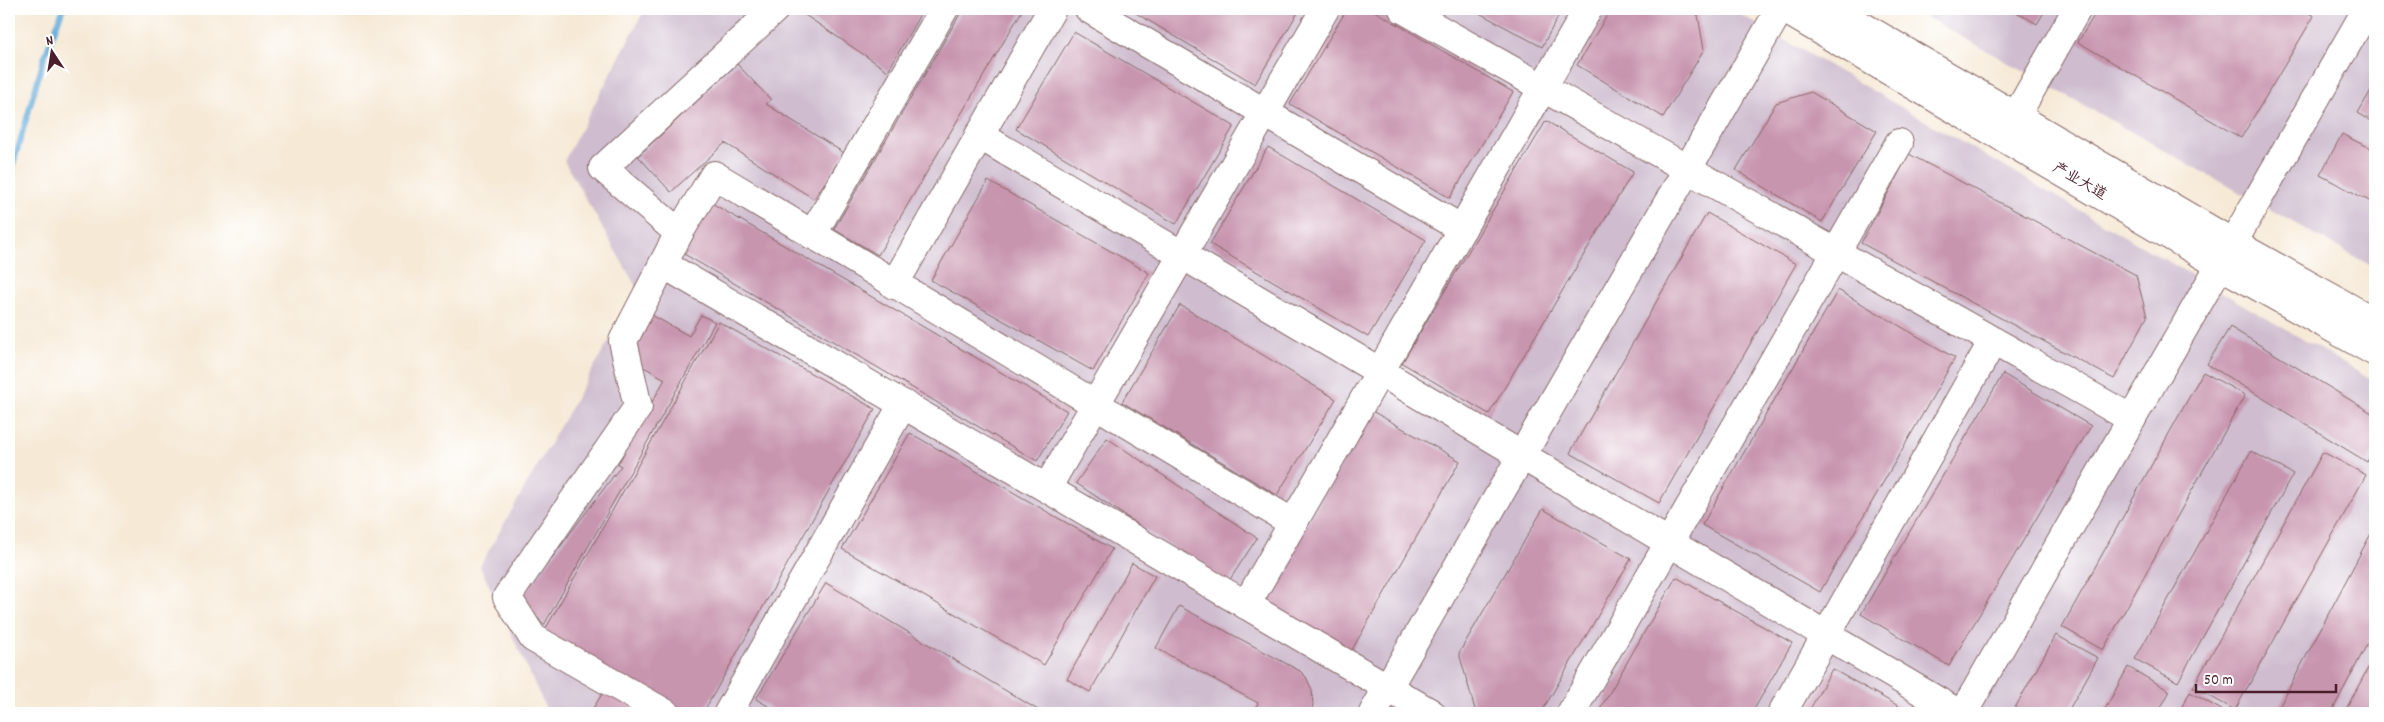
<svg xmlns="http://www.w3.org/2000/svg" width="2384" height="722" viewBox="0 0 2384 722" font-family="Dekko,'LXGW WenKai TC',sans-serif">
<rect width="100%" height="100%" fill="#fff"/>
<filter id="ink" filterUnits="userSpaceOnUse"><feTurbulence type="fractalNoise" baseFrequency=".02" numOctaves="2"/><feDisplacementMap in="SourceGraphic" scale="10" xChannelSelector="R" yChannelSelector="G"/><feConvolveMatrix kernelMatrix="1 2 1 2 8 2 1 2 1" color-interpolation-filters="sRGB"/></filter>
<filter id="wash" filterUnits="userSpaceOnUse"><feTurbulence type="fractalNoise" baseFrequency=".0096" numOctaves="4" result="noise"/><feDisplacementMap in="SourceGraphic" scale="20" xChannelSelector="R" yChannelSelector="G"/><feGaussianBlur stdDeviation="1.12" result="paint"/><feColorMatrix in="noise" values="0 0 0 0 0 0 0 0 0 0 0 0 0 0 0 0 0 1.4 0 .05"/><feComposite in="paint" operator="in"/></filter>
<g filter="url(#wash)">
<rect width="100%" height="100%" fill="#f6e9d5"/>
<g fill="#cfbdcf">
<path d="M645 9H1731L2375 381V713H548L480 566 638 290 564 161Z"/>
<path d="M1912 9H2375V268Z"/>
</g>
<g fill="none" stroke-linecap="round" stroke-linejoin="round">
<path stroke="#62abda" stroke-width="5.5" d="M9 179 44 58 63 9"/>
</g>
<g id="blocks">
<g fill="#c895af">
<path d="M796 9H923L888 71Z"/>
<path d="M963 9H1023L878 255 834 229Z"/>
<path d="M1129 9H1300L1255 84Z"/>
<path d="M1347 9H1371L1513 92 1450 198 1290 104Z"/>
<path d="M1472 9H1562L1542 47Z"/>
<path d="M1611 9H1688L1698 15 1704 50 1663 117 1577 65Z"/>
<path d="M2011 9H2046L2037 24Z"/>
<path d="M2098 9H2301L2314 16 2241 138 2078 42Z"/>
<path d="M1074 32 1234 126 1176 224 1016 129Z"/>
<path d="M737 64 771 100 766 104 844 153 814 199 725 143 671 192 638 156Z"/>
<path d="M2373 87 2375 89V123L2358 113Z"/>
<path d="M1811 92 1877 131 1822 222 1736 170 1776 103Z"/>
<path d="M1546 121 1633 172 1489 414 1402 363Z"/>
<path d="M2342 134 2375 151V204L2320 175Z"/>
<path d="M1268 147 1426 240 1368 337 1210 244Z"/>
<path d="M1909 154 2136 275 2147 317 2114 379 1861 243Z"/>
<path d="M988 181 1149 273 1093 371 931 280Z"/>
<path d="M708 201 1067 411 1037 461 679 251Z"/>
<path d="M1707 213 1796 264 1659 503 1570 453Z"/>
<path d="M1838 290 1955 358 1820 592 1702 525Z"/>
<path d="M1180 305 1336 399 1277 495 1122 402Z"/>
<path d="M650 314 689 336 701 315 715 322 544 625 521 599 621 466 618 464 665 379 635 362 633 346Z"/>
<path d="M719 322 875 409 703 713H682L542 635Z"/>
<path d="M2230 327 2375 415V447L2367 462 2207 364Z"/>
<path d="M2203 372 2245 395 2103 650 2062 627Z"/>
<path d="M2003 374 2091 426 1949 666 1861 614Z"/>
<path d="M1372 411 1460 461 1349 655 1261 605Z"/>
<path d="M910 433 1112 549 1044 665 842 549Z"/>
<path d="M1107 438 1257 538 1227 584 1076 483Z"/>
<path d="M2251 451 2293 474 2178 682 2135 659Z"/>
<path d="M2323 452 2366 475 2235 710 2193 687Z"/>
<path d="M1543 509 1631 559 1541 713H1476L1459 653Z"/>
<path d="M2375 526V629L2331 713H2276Z"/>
<path d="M1132 563 1155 576 1090 692 1067 679Z"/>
<path d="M1676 577 1792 643 1752 713H1598Z"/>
<path d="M826 583 1043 713H780L756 699Z"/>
<path d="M1179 606 1300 671 1306 677 1312 690 1313 705 1311 713H1253L1258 703 1156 648Z"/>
<path d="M2056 635 2098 658 2067 713H2012Z"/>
<path d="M2375 655V713H2344Z"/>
<path d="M2128 667 2170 691 2158 713H2103Z"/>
<path d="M1832 669 1911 713H1808Z"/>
<path d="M604 691 644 713H590Z"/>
<path d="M2190 692 2227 713H2178Z"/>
</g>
</g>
</g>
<g filter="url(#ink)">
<use href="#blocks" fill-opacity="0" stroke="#866666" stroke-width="1"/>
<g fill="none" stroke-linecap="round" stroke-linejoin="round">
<defs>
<g id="minor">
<path d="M1089 9 1462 229"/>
<path d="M1403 9 2132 419"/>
<path d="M2016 116 2077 9"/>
<path d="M979 135 1958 713"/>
<path d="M679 233 714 175 1293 523"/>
<path d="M812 235 944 9"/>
<path d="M663 264 1431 713"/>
<path d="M894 285 1052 9"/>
<path d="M1047 488 1325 9"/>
<path d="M1246 605 1588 9"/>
<path d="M665 713 533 638 507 597 638 407 623 341 679 233 603 168 775 9"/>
<path d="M728 713 903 404"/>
<path d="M1373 713 1780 9"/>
<path d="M1571 713 1899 143"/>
<path d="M1782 713 1993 341"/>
<path d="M1963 713 2367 9"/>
</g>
<g id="major">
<path d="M1784 9 2220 265 2375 352"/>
<path d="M1833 9 2233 243 2375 322"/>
</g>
</defs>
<use href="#minor" stroke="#866666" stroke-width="30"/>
<use href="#major" stroke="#866666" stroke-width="30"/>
<use href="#minor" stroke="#fff" stroke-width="28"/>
<use href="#major" stroke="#fff" stroke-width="28"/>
</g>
</g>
<g text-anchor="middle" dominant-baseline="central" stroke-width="4.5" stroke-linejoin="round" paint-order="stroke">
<g font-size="15" fill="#4a1f2b" stroke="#fff">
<text transform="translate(2079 182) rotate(30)">产业大道</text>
</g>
</g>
<rect width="2384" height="722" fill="none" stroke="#fff" stroke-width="30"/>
<g transform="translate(52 52) rotate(348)" stroke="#ffffff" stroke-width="4" paint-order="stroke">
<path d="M0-4L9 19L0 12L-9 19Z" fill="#4a1f2b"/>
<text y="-8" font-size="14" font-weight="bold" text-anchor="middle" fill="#4a1f2b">N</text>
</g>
<path d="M2196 684v8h140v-8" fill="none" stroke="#4a1f2b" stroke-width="2.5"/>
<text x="2204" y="684" font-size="15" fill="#4a1f2b" stroke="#ffffff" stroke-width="4" paint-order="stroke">50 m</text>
</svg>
